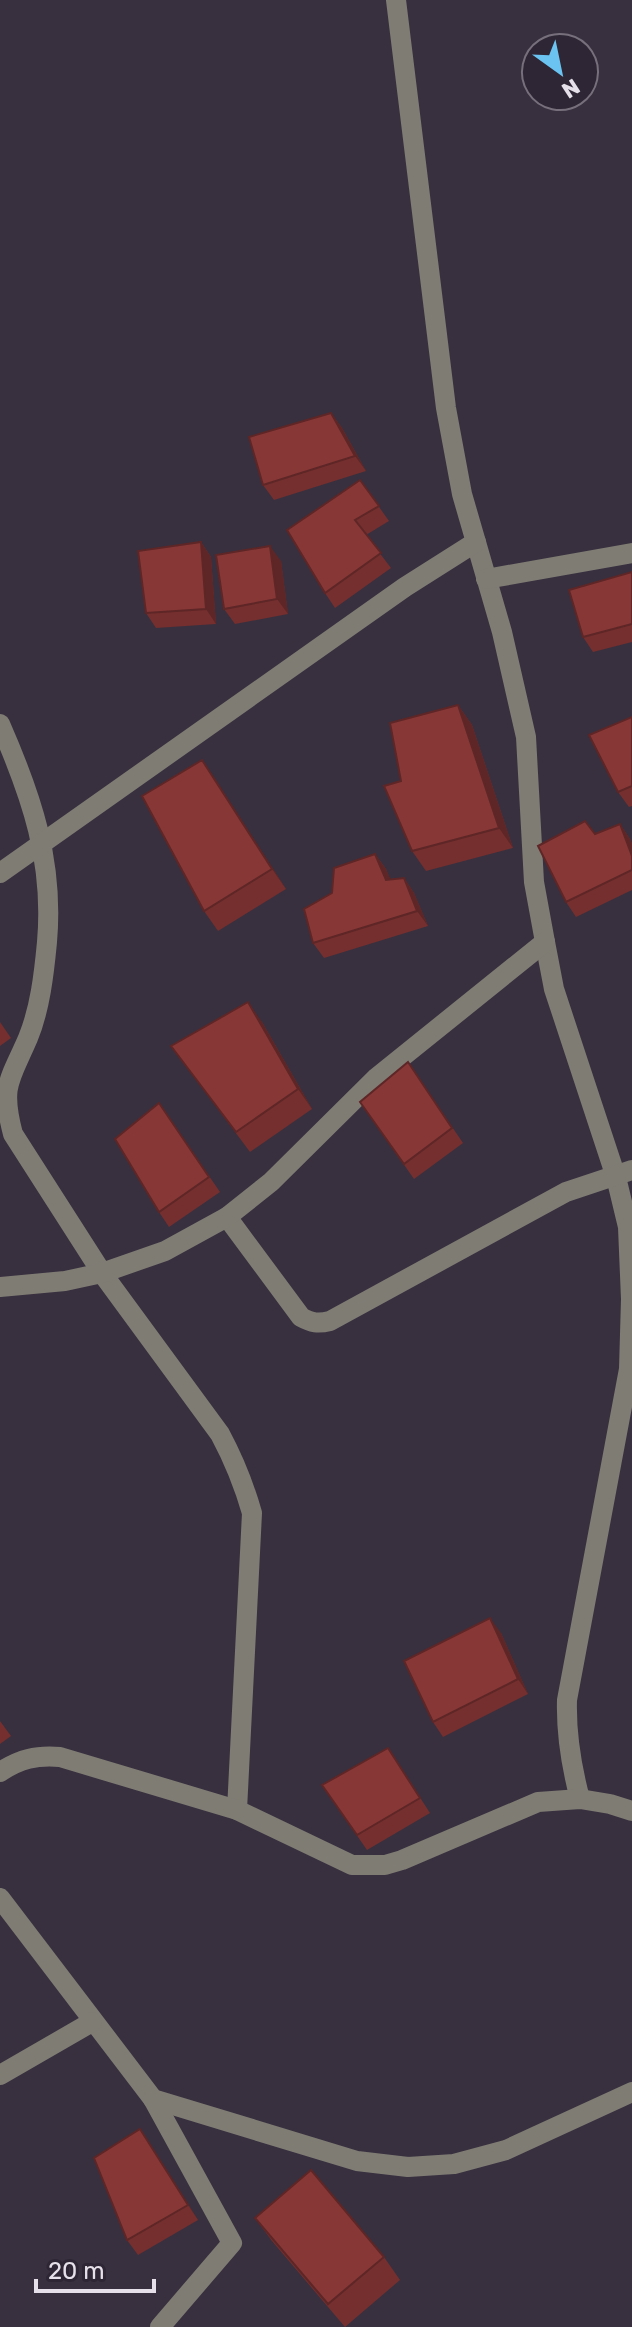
<svg xmlns="http://www.w3.org/2000/svg" width="632" height="2327" viewBox="0 0 632 2327" font-family="Rubik,sans-serif">
<rect width="100%" height="100%" fill="#38303f"/>
<g fill="none" stroke-linecap="round" stroke-linejoin="round">
<g stroke="#7f7c74" stroke-width="20">
<path d="M396 0 446 408 462 494 502 632 526 737 534 882 545 942 554 989 616 1177 628 1227 631 1299 629 1369 567 1700C566 1735 571 1765 580 1799"/>
<path d="M486 579 632 553"/>
<path d="M0 724C32 797 54 862 47 942 44 974 40 1009 28 1038 10 1080 0 1085 13 1134L102 1273 220 1434C234 1460 244 1485 252 1513L237 1810"/>
<path d="M0 873 405 587 476 542"/>
<path d="M227 1217 301 1317C312 1323 318 1324 330 1321L566 1192 632 1170"/>
<path d="M0 1287 65 1281 102 1273 165 1251 227 1217 271 1182 376 1078 545 942"/>
<path d="M0 1772C20 1759 36 1755 60 1757L237 1810 352 1865H385L402 1860 538 1802 580 1799 610 1804 632 1811"/>
<path d="M0 1898 153 2099 357 2161 408 2167 454 2164 506 2150 632 2092"/>
<path d="M0 2075 92 2022"/>
<path d="M153 2099 232 2243 160 2327"/>
</g>
</g>
<g fill="#742f2e">
<path d="M331 413 342 428 366 471 274 500 263 485Z"/>
<path d="M360 480 389 521 366 535 391 568 335 608 325 593Z"/>
<path d="M201 542 211 557 216 624 156 628 146 613Z"/>
<path d="M281 561 288 614 235 624 224 609Z"/>
<path d="M632 572V642L593 652 583 637Z"/>
<path d="M458 705 472 725 513 848 426 871 412 851 401 781Z"/>
<path d="M632 717V806L629 807 618 792Z"/>
<path d="M202 760 286 889 218 931 204 911Z"/>
<path d="M620 824 630 839 632 844V890L576 917 566 902 595 834Z"/>
<path d="M375 854 386 869 390 879 404 878 414 893 428 926 324 958 313 943 332 893Z"/>
<path d="M0 1022 11 1038 0 1046Z"/>
<path d="M262 1022 312 1109 250 1152 171 1046Z"/>
<path d="M408 1062 463 1143 414 1179 360 1102Z"/>
<path d="M159 1103 220 1192 169 1227 159 1212Z"/>
<path d="M501 1633 528 1694 443 1737 433 1722Z"/>
<path d="M0 1721 11 1736 0 1744Z"/>
<path d="M388 1748 430 1813 367 1850 322 1785Z"/>
<path d="M150 2144 198 2220 138 2255 127 2240Z"/>
<path d="M255 2218 384 2257 400 2280 345 2327 272 2241Z"/>
</g>
<g fill="#5e2626">
<path d="M331 413 342 428 366 471 355 456Z"/>
<path d="M201 542 211 557 216 624 206 609Z"/>
<path d="M270 546 281 561 288 614 277 599Z"/>
<path d="M458 705 472 725 513 848 499 828Z"/>
<path d="M202 760 216 780 286 889 272 869Z"/>
<path d="M620 824 630 839 632 844V856Z"/>
<path d="M375 854 386 869 397 895 386 880Z"/>
<path d="M404 878 414 893 428 926 417 911Z"/>
<path d="M248 1002 262 1022 312 1109 298 1089Z"/>
<path d="M490 1618 501 1633 528 1694 518 1679Z"/>
<path d="M140 2129 150 2144 198 2220 188 2205Z"/>
</g>
<g fill="#873736" stroke="#5e2626" stroke-width="2">
<path d="M331 413 355 456 263 485 249 437Z"/>
<path d="M360 480 379 506 355 520 381 553 325 593 287 530Z"/>
<path d="M201 542 206 609 146 613 138 551Z"/>
<path d="M270 546 277 599 224 609 216 555Z"/>
<path d="M632 572V624L583 637 569 590Z"/>
<path d="M458 705 499 828 412 851 384 786 401 781 390 723Z"/>
<path d="M632 717V786L618 792 589 735Z"/>
<path d="M202 760 272 869 204 911 142 796Z"/>
<path d="M585 821 595 834 620 824 632 856V870L566 902 538 846Z"/>
<path d="M375 854 386 880 404 878 417 911 313 943 304 909 332 893 334 868Z"/>
<path d="M248 1002 298 1089 236 1132 171 1046Z"/>
<path d="M408 1062 452 1128 404 1164 360 1102Z"/>
<path d="M159 1103 209 1177 159 1212 115 1139Z"/>
<path d="M490 1618 518 1679 433 1722 404 1661Z"/>
<path d="M388 1748 420 1798 357 1835 322 1785Z"/>
<path d="M140 2129 188 2205 127 2240 94 2158Z"/>
<path d="M311 2170 384 2257 328 2304 255 2218Z"/>
</g>
<g transform="translate(560 72) rotate(147)"><circle r="38" fill="#2e2634" stroke="#77707c" stroke-width="2"/>
<path d="M0-6L14 30L0 20L-14 30Z" fill="#6ac3f1"/>
<text y="-12" font-size="22" font-weight="bold" text-anchor="middle" fill="#e5e0e9">N</text>
</g>
<path d="M36 2279v12h118v-12" fill="none" stroke="#e5e0e9" stroke-width="4"/>
<text x="48" y="2279" font-size="24" fill="#e5e0e9" stroke="#2e2634" stroke-width="6" paint-order="stroke">20 m</text>
</svg>
